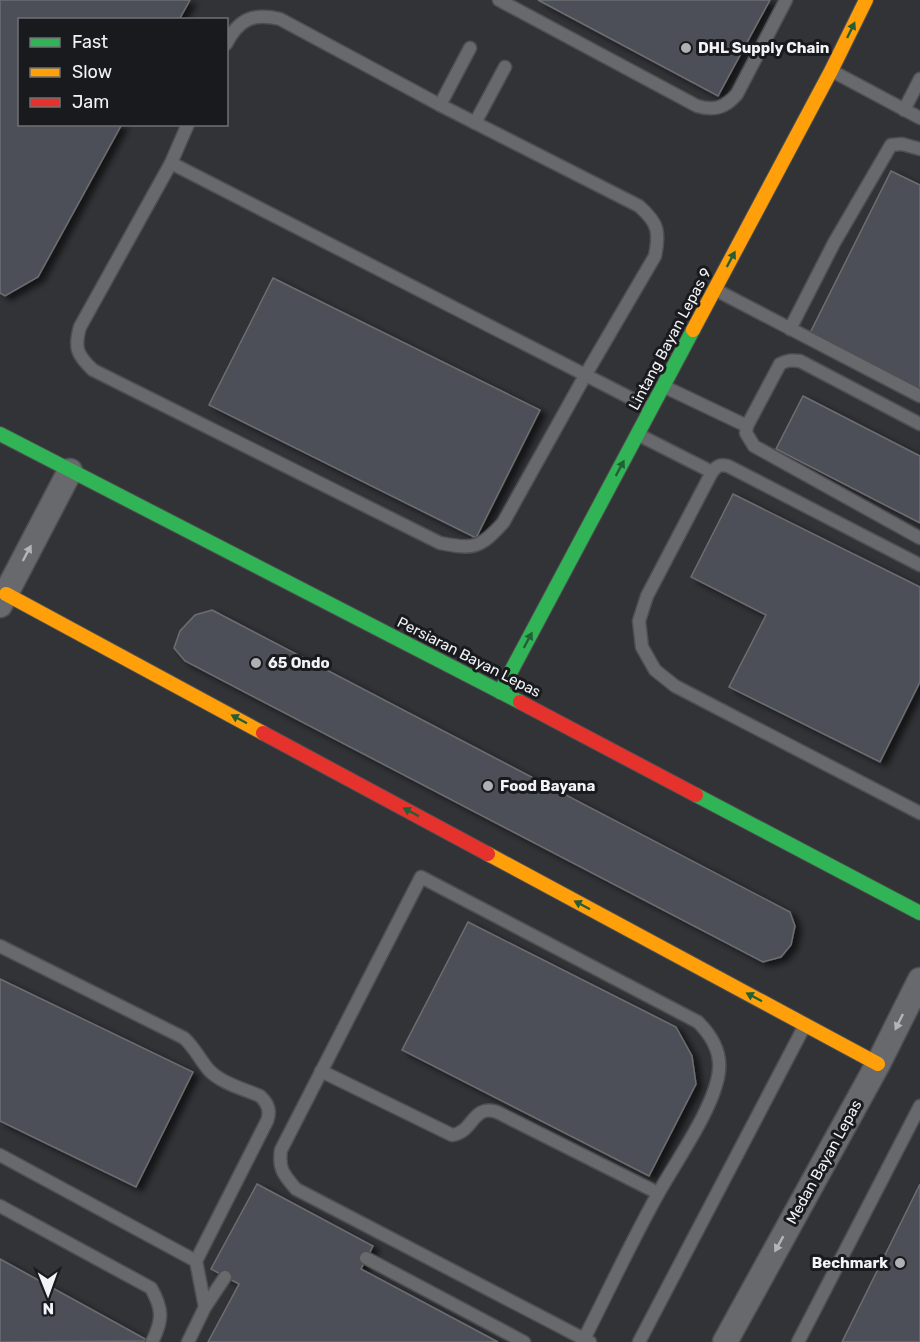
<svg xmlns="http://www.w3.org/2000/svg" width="920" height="1342" viewBox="0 0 920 1342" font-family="Rubik,sans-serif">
<defs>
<filter id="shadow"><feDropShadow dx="6" dy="4" stdDeviation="3" flood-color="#0009"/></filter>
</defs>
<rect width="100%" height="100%" fill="#323337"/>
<g fill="#4e5058" stroke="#6c6d70" stroke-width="1.5" filter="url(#shadow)">
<path d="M0 0H190L179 20H20V124H122L38 277 5 296 0 293Z"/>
<path d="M538 0H770L718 96Z"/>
<path d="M891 171 920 185V390L809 335Z"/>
<path d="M273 278 540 410 476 538 209 405Z"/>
<path d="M803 396 920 456V523L776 449Z"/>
<path d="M733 494 920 587V682L880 762 729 687 766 615 691 577Z"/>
<path d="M212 610 790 912 795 926 791 945 781 957 763 962 185 661 174 648 180 631 195 615Z"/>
<path d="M468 922 676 1027 692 1056 696 1084 649 1176 402 1050Z"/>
<path d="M0 979 193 1072 136 1187 0 1121Z"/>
<path d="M257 1184 373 1246 361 1269 498 1342H208L239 1284 211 1269Z"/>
<path d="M920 1184V1342H842Z"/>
<path d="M0 1259 149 1341 0 1342Z"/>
</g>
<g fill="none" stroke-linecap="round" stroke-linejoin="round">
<defs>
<g id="lane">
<path d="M499 0 697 106C714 111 725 108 737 94L786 0"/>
<path d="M832 71 920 118"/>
<path d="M440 105 470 48"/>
<path d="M904 110 920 79"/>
<path d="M475 123 505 67"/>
<path d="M188 124 171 163 80 327C74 348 77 355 93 370L440 543C474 550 480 548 503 523L586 374 655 256C660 231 658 223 639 206L440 105 280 19C254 13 239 18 226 44"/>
<path d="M171 163 650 408"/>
<path d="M716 290 920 396"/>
<path d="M790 329 834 243 891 145 902 144 920 149"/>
<path d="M665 387 747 426 746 433 754 446 920 538"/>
<path d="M747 426 780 364C787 360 792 360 800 361L920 424"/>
<path d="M639 435 712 472"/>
<path d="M920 565 728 466C720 464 717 466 712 472L647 596 639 621 642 647 655 670 675 686 920 813"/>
<path d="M0 946 184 1038C194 1047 199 1058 208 1069 220 1083 244 1089 260 1096 268 1103 271 1111 267 1121L196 1261"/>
<path d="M321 1071 452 1135C474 1132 472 1104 497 1112L658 1193"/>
<path d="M0 1155 196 1261 205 1307"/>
<path d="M0 1206 151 1288C163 1309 163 1320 152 1342"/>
<path d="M366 1258 524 1342"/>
<path d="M584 1339C609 1290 632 1240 659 1192 677 1160 716 1105 719 1070 721 1050 711 1035 698 1022L421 877 281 1150C278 1169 284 1175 296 1189L584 1339 590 1342"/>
<path d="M188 1342 205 1307 225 1277"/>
<path d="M639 1342 804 1027"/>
<path d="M798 1342 920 1106"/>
</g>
<g id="street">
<path d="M0 605 70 471"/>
<path d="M725 1342 878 1064 920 980"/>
</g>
<g id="fast">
<path d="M0 434 520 702"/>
<path d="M500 692 693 330"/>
<path d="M696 795 920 913"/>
</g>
<g id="slow">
<path d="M693 330 831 71 866 0"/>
<path d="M6 594 263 733"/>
<path d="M488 854 878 1064"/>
</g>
<g id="jam">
<path d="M520 702 696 795"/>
<path d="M263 733 488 854"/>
</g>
</defs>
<use href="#lane" stroke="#4e4f52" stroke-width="15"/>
<use href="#street" stroke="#4e4f52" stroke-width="27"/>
<use href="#fast" stroke="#4e4f52" stroke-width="16"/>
<use href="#slow" stroke="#4e4f52" stroke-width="16"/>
<use href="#jam" stroke="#4e4f52" stroke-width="16"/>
<use href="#lane" stroke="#68696c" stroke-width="12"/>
<use href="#street" stroke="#68696c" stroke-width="24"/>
<use href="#fast" stroke="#30b455" stroke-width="14"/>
<use href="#slow" stroke="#ff9f0a" stroke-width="14"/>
<use href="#jam" stroke="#e5322d" stroke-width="14"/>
</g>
<defs><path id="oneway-solid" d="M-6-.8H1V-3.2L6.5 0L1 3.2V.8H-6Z" transform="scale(1.5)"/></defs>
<g fill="#235f36">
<use href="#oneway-solid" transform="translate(851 30) rotate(-64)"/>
<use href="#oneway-solid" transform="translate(731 259) rotate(-62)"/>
<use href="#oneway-solid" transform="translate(620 468) rotate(-62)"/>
<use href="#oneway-solid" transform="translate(528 640) rotate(-62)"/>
<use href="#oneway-solid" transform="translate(239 719) rotate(-152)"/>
<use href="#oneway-solid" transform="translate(411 812) rotate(-152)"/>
<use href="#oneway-solid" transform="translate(582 905) rotate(-152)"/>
<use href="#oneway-solid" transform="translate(754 997) rotate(-152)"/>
</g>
<g fill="#b3b5b8">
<use href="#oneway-solid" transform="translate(27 553) rotate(-62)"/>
<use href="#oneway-solid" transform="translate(899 1022) rotate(116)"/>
<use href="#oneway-solid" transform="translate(779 1244) rotate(119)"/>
</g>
<g fill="#aeb0b4" stroke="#191a1d" stroke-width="2">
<circle cx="686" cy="48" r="6"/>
<circle cx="256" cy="663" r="6"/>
<circle cx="488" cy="786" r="6"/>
<circle cx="900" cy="1263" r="6"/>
</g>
<g text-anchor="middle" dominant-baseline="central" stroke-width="6" stroke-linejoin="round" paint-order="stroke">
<g font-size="15" font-weight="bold" fill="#f1f3f7" stroke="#191a1d" text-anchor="start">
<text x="698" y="48">DHL Supply Chain</text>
<text x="268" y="663">65 Ondo</text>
<text x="500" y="786">Food Bayana</text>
<text x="888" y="1263" text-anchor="end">Bechmark</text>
</g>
<g font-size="15" fill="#f1f3f7" stroke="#191a1d">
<text transform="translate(670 339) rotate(-62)">Lintang Bayan Lepas 9</text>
<text transform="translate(469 657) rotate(27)">Persiaran Bayan Lepas</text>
<text transform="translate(824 1162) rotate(-61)">Medan Bayan Lepas</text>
</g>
</g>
<rect x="18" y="18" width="210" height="108" fill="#191a1d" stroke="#6f7174" stroke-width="1.5"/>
<rect x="30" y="38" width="30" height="9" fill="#30b455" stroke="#6f7174" stroke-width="1.5"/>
<text x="72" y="48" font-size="18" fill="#f1f3f7">Fast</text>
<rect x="30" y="68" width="30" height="9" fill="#ff9f0a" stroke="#6f7174" stroke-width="1.5"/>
<text x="72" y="78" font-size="18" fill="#f1f3f7">Slow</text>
<rect x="30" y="98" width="30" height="9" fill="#e5322d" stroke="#6f7174" stroke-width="1.5"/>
<text x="72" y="108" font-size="18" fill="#f1f3f7">Jam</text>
<g transform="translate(48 1294) rotate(179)" stroke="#191a1d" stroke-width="4.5" paint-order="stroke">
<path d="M0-4.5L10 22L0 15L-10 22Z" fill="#f1f3f7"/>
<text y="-9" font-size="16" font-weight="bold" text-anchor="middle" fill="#f1f3f7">N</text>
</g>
</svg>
